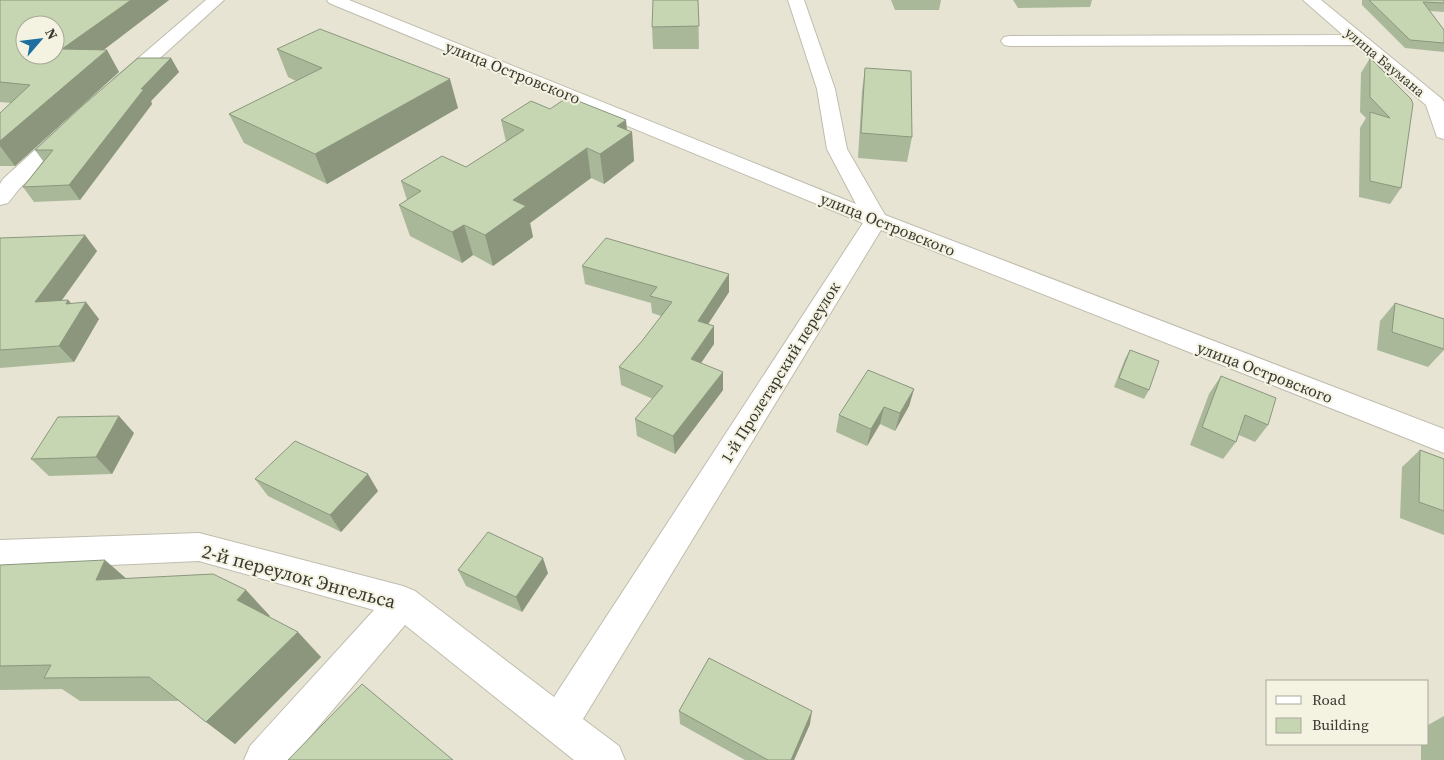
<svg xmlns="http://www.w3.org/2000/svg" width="1444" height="760" viewBox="0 0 1444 760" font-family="'Source Serif 4',serif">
<rect width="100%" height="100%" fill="#e7e4d4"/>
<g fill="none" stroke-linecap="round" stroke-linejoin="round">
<defs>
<g id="minor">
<path d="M206 0H224L128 87 121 89 114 87 112 83 114 79Z"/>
<path d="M327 0H349L856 204 827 149 817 89 788 0H804L835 89 847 149 885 215 1444 429V453L881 230 583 719 619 746 625 760H574L405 625 290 760H244L250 746 374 610 199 561 0 570V540L199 533 403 586 415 591 554 697 863 223 329 3Z"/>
<path d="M1303 0H1321L1442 99 1444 102V139L1437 137 1426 105 1355 45 1010 46 1004 45 1001 41 1004 37 1010 36 1343 35Z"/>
<path d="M66 126 73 128 76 132 73 136 19 189 8 203 0 205V184L3 179 59 128Z"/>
</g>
</defs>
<use href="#minor" stroke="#c0bdae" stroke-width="2"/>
<use href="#minor" fill="#fff" fill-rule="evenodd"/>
</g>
<g fill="#aab89a">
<path d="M0 0H169L103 50H107L119 72 15 166H0V113L11 103 0 102Z"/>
<path d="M698 0 699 49H653L652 27Z"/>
<path d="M891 0H941L939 10H895Z"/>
<path d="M1013 0H1092L1090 7 1018 8Z"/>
<path d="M1362 0H1444V12L1430 11 1444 30V52L1405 48 1362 5Z"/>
<path d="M277 49 458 108 327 184 244 143 229 114 296 81 288 77Z"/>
<path d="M171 58 179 72 151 101 152 104 80 200 34 202 23 187 43 161 35 150Z"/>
<path d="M1370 58 1411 99 1401 188 1390 204 1359 197 1360 128 1366 118 1360 112 1361 73Z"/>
<path d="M865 68 912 137 907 162 858 158 862 91Z"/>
<path d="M550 109 626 120 627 130 632 132 634 161 604 184 591 178 530 223 533 237 493 266 473 255 462 263 410 236 399 205 407 200 401 181 466 167 506 142 501 120Z"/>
<path d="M0 238 97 251 62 300H68L71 303 99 319 74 362 0 368Z"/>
<path d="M582 266 729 274V292L708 324 714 326V344L701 363 723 390 675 454 637 436 635 419 653 399 621 385 619 367 642 341 661 316 652 313 651 303 585 284Z"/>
<path d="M1395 303 1444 319V350L1428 367 1377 350 1380 321Z"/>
<path d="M1130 350 1149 390 1144 399 1114 387 1125 359Z"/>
<path d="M1221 376 1268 425 1255 442 1239 435 1236 442 1223 459 1190 445 1209 394Z"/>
<path d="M914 389 909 406 895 431 880 424 867 446 836 432 839 415Z"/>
<path d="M134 433 112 474 49 476 31 459Z"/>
<path d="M1420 450 1444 459V535L1400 518 1402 467Z"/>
<path d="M255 479 378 491 341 532 268 496Z"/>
<path d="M0 565 126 578 270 616 269 617 321 657 235 744 179 701H80L62 689 0 690Z"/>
<path d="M458 570 548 573 522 612 466 586Z"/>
<path d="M679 711 810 724 794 760H745L680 724Z"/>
<path d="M1444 716V760H1421V744H1428V725Z"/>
</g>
<g fill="#8b967d">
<path d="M131 0H169L76 71 62 49Z"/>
<path d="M107 50 119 72 15 166 0 146V141Z"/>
<path d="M171 58 179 72 151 101 152 104 80 200 69 185 141 89Z"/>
<path d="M450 79 458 108 327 184 315 154Z"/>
<path d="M626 120 627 135 632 132 634 161 604 184 600 154 617 126Z"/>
<path d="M587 148 591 178 530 223 533 237 493 266 485 235 513 200Z"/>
<path d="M464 225 473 255 462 263 452 232Z"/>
<path d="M85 235 97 251 49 318 35 302Z"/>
<path d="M729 274V292L699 338 698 321Z"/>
<path d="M68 300 79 313 86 302 99 319 74 362 59 346 66 304Z"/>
<path d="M714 326V344L692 376 691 359Z"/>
<path d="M723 372V390L675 454 673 436Z"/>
<path d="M914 389 909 406 895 431 900 413Z"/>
<path d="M884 407 880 424 867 446 871 429Z"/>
<path d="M119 416 134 433 112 474 96 457Z"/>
<path d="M368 474 378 491 341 532 330 515Z"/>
<path d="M543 558 548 573 522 612 516 597Z"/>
<path d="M105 560 136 587 96 580Z"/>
<path d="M246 590 270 616 261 627 237 600Z"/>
<path d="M298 632 321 657 235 744 206 722Z"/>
<path d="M812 711 810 724 794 760H791Z"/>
</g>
<g fill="#c6d6b3" stroke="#8b967d" fill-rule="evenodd">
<path d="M0 0H131L62 49 107 50 0 141V113L30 85 0 82ZM25 25H55V55H25Z"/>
<path d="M653 0H698L699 26 652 27Z"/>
<path d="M1369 0H1444V3L1423 2 1444 30V43L1410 40Z"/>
<path d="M320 29 450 79 315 154 229 114 322 68 277 49Z"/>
<path d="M138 58H171L141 89H144L69 185 23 187 53 150H35L81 107Z"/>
<path d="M1370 58 1411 99 1413 104 1401 188 1370 181V112L1390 118 1370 97Z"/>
<path d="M865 68 911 71 912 137 861 133Z"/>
<path d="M568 97 626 120 617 126 632 132 600 154 587 148 513 200 526 206 485 235 464 225 452 232 399 205 421 191 401 181 442 156 466 167 524 130 501 120 531 101 550 109Z"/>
<path d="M85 235 35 302 68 300 66 304 86 302 59 346 0 350V238Z"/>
<path d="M606 238 729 274 698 321 714 326 691 359 723 372 673 436 635 419 663 386 619 367 642 341 672 302 650 296 657 287 582 266Z"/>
<path d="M1395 303 1444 319V349L1392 332Z"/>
<path d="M1130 350 1159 361 1149 390 1119 378Z"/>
<path d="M868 370 914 389 900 413 884 407 871 429 839 415Z"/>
<path d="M1221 376 1276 398 1268 425 1245 415 1236 442 1202 427Z"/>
<path d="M119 416 96 457 31 459 58 417Z"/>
<path d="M295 441 368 474 330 515 255 479Z"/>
<path d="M1420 450 1444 459V511L1419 502Z"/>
<path d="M488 532 543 558 516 597 458 570Z"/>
<path d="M105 560 96 580 213 574 246 590 237 600 298 632 206 722 149 677 44 678 51 665 0 666V565Z"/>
<path d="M709 658 812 711 791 760H768L679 711Z"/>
<path d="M362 684 453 760H288Z"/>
</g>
<g text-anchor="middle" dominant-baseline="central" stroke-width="4" stroke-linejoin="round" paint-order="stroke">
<g font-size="14" fill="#383730" stroke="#f4f2e1">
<text transform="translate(1385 62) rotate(40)">улица Баумана</text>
</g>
<g font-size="16" fill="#383730" stroke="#f4f2e1">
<text transform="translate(513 72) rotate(22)">улица Островского</text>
<text transform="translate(888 224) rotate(22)">улица Островского</text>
<text transform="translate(780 372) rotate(-58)">1-й Пролетарский переулок</text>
<text transform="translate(1265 372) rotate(21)">улица Островского</text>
</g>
<g font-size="19" fill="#383730" stroke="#f4f2e1">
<text transform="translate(299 576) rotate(15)">2-й переулок Энгельса</text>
</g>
</g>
<rect x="1266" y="680" width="162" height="65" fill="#f4f2e1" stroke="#a9a79a"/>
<rect x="1276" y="696" width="25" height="8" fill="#ffffff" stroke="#a9a79a"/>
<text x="1312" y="705" font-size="15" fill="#383730">Road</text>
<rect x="1276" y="718" width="25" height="15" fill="#c6d6b3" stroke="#a9a79a"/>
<text x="1312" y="730" font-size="15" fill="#383730">Building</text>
<g transform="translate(40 40) rotate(62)"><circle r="24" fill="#f4f2e1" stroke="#a9a79a"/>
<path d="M0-4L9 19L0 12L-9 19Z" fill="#1e6fa0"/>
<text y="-8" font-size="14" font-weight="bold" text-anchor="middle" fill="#383730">N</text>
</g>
</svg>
